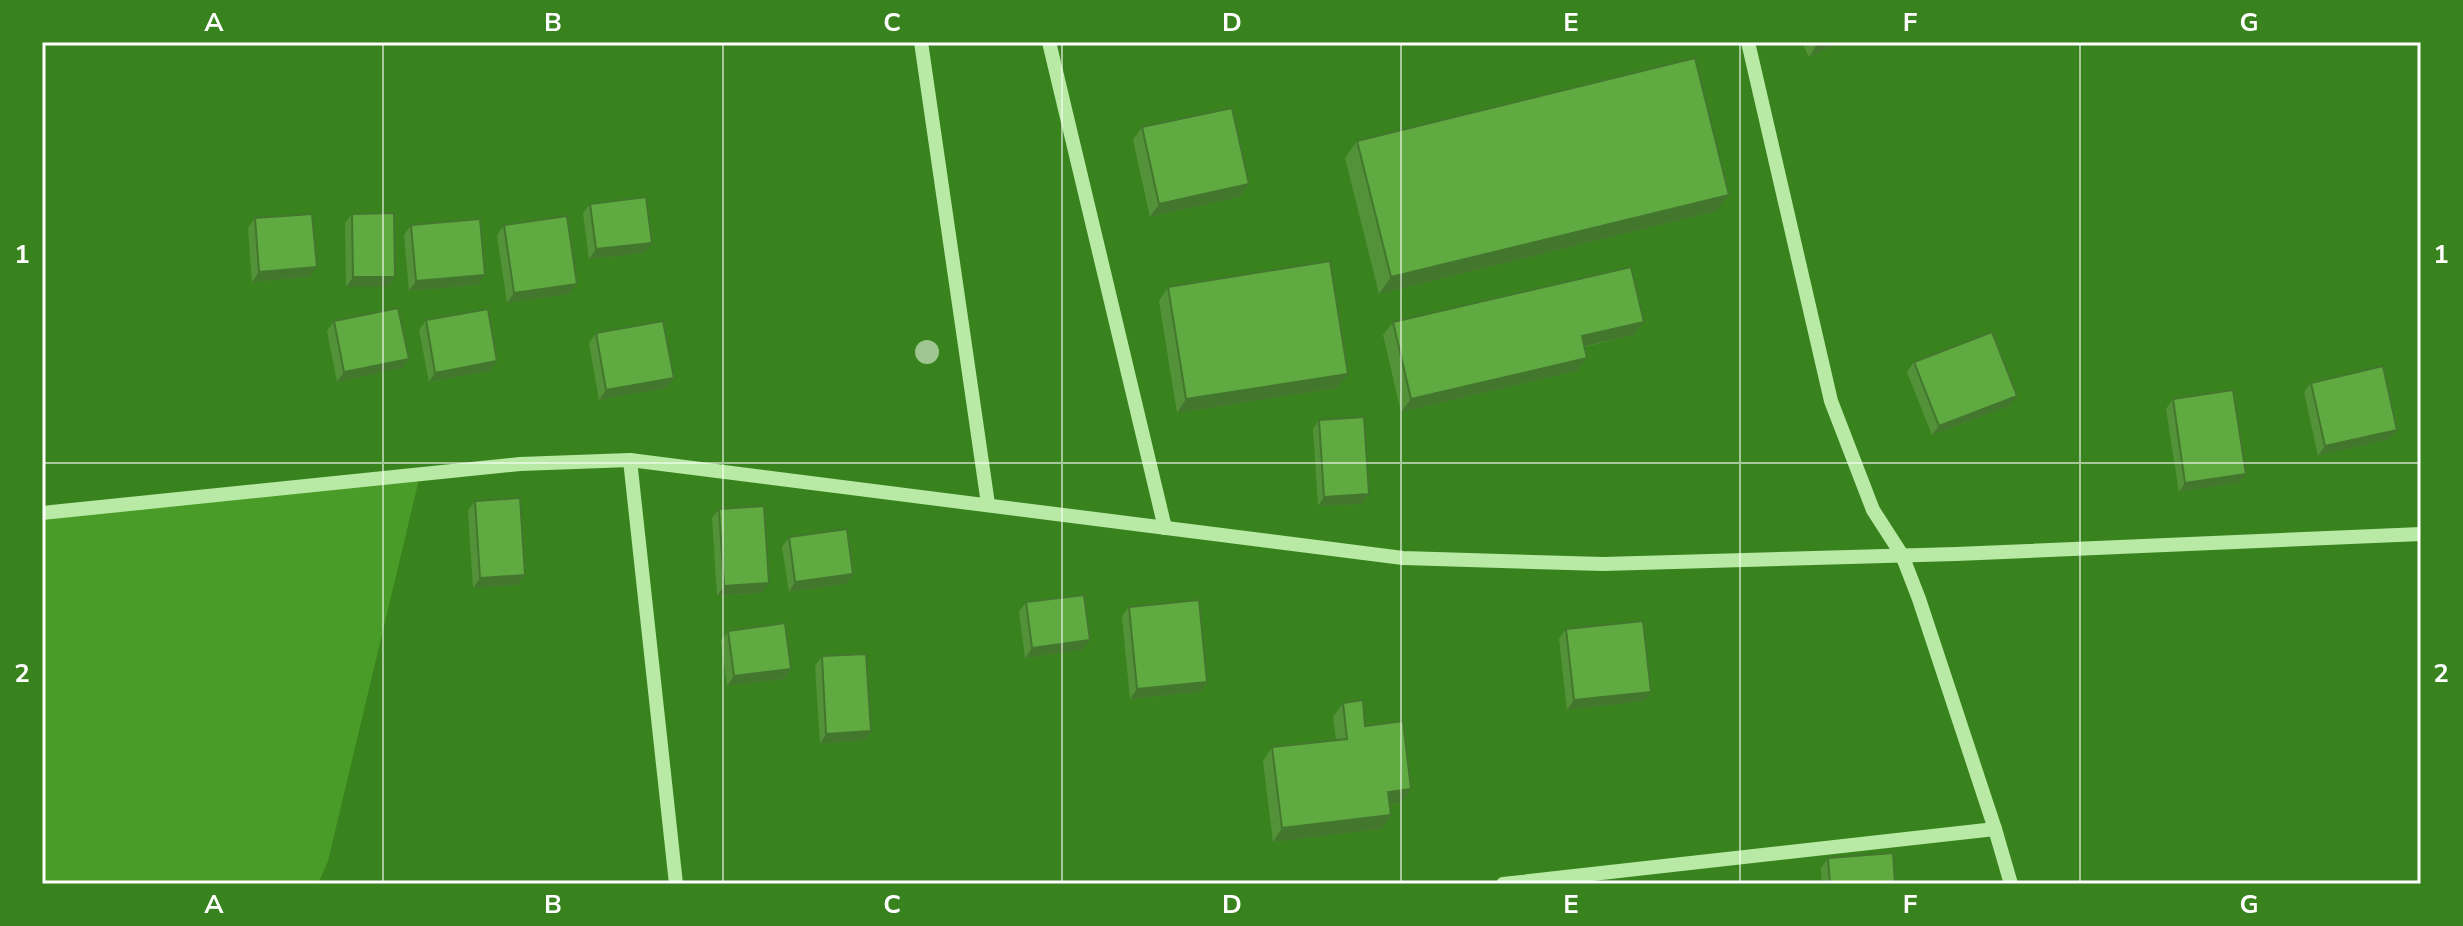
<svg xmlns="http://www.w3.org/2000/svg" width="2463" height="926" viewBox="0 0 2463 926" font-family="'Nunito Sans',sans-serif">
<rect width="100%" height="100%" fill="#39831e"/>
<path fill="#499c27" d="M420 475 328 861 318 884H42V513Z"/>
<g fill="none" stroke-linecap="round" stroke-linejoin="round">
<g stroke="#b8eaa5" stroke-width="14">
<path d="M921 42 988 504"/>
<path d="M1049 42 1165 528"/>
<path d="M1748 42 1831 401 1873 510 1902 555 1919 599 1995 829 2011 884"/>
<path d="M630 460 676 884"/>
<path d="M42 513 520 464 630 460 1403 558 1603 564 1956 554 2421 534"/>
<path d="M1503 884 1995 829"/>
</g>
</g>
<circle fill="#9fc691" cx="927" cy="352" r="12"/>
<g fill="#539239">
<path d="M1802 42H1841L1809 57Z"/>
<path d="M1142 127 1249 184 1239 197 1150 217 1133 140Z"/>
<path d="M1357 141 1717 211 1379 294 1345 158Z"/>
<path d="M590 204 645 253 589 259 583 213Z"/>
<path d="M352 214 395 277 388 287H346L345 223Z"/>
<path d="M255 218 310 277 252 282 248 228Z"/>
<path d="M411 225 485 275 478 285 409 291 404 235Z"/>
<path d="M504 225 570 294 507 303 497 235Z"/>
<path d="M1168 287 1338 388 1177 413 1159 301Z"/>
<path d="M426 320 490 371 429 382 419 330Z"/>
<path d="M334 321 402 368 337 382 327 331Z"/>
<path d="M1393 322H1644L1634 335 1584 347 1587 358 1577 371 1401 412 1383 335Z"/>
<path d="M596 333 674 378 667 388 599 400 589 343Z"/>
<path d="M1914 362 2010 406 1932 435 1907 372Z"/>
<path d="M2311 383 2390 439 2318 456 2304 392Z"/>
<path d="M2173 399 2239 483 2179 492 2166 409Z"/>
<path d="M1319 420 1369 494 1362 504 1318 506 1313 429Z"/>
<path d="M475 501 518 585 473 588 468 510Z"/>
<path d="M719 509 762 593 717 596 712 518Z"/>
<path d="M789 537 846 584 789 592 782 547Z"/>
<path d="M1026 602 1083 650 1025 658 1019 612Z"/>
<path d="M1129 607 1207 682 1200 692 1130 699 1122 616Z"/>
<path d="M1566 629 1651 692 1645 701 1567 710 1559 639Z"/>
<path d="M728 631 791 669 785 679 727 686 721 641Z"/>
<path d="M822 656 865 740 820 744 815 666Z"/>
<path d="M1343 703 1365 726 1401 803 1390 804 1382 829 1273 842 1263 761 1272 747 1336 740 1333 717Z"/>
<path d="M1828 858 1895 884H1822L1821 868Z"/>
</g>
<g fill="#43772e">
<path d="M1821 42H1841L1809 57 1818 43Z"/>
<path d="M1249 184 1239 197 1150 217 1159 204Z"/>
<path d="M1729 195 1717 211 1379 294 1391 277Z"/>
<path d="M652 243 645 253 589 259 596 249Z"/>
<path d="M317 267 310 277 252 282 259 272Z"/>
<path d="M485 275 478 285 409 291 416 281Z"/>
<path d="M353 277H395L388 287H346Z"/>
<path d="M577 284 570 294 507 303 514 293Z"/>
<path d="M1644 322 1634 335 1572 349 1582 336Z"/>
<path d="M1587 358 1577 371 1401 412 1411 399Z"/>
<path d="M409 359 402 368 337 382 344 372Z"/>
<path d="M497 361 490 371 429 382 435 373Z"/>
<path d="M1348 374 1338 388 1177 413 1186 399Z"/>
<path d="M674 378 667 388 599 400 606 390Z"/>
<path d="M2017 396 2010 406 1932 435 1939 426Z"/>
<path d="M2397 430 2390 439 2318 456 2325 446Z"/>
<path d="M2246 474 2239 483 2179 492 2185 483Z"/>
<path d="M1369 494 1362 504 1318 506 1324 497Z"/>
<path d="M853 574 846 584 789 592 795 582Z"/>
<path d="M525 575 518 585 473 588 480 578Z"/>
<path d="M769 583 762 593 717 596 724 586Z"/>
<path d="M1090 640 1083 650 1025 658 1032 648Z"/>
<path d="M791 669 785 679 727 686 734 676Z"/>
<path d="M1207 682 1200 692 1130 699 1137 689Z"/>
<path d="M1651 692 1645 701 1567 710 1574 700Z"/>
<path d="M871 731 865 740 820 744 826 734Z"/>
<path d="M1411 789 1401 803 1379 805 1388 792Z"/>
<path d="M1391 815 1382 829 1273 842 1282 828Z"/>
</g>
<g fill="#60aa42" stroke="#43772e" stroke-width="2">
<path d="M1695 58 1729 195 1391 277 1357 141Z"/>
<path d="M1232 108 1249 184 1159 204 1142 127Z"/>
<path d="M646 197 652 243 596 249 590 204Z"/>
<path d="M394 213 395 277H353L352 214Z"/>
<path d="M312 214 317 267 259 272 255 218Z"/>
<path d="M567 216 577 284 514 293 504 225Z"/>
<path d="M480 219 485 275 416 281 411 225Z"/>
<path d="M1330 261 1348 374 1186 399 1168 287Z"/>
<path d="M1631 267 1644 322 1582 336 1587 358 1411 399 1393 322Z"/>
<path d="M398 308 409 359 344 372 334 321Z"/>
<path d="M488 309 497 361 435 373 426 320Z"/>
<path d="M663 321 674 378 606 390 596 333Z"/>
<path d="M1992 332 2017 396 1939 426 1914 362Z"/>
<path d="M2383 366 2397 430 2325 446 2311 383Z"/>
<path d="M2233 390 2246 474 2185 483 2173 399Z"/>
<path d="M1364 417 1369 494 1324 497 1319 420Z"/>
<path d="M520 498 525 575 480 578 475 501Z"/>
<path d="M764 506 769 583 724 586 719 509Z"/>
<path d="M847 529 853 574 795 582 789 537Z"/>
<path d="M1084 595 1090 640 1032 648 1026 602Z"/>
<path d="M1199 600 1207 682 1137 689 1129 607Z"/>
<path d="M1643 621 1651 692 1574 700 1566 629Z"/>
<path d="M785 623 791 669 734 676 728 631Z"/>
<path d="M866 654 871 731 826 734 822 656Z"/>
<path d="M1363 700 1365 726 1403 721 1411 789 1388 792 1391 815 1282 828 1272 747 1347 739 1343 703Z"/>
<path d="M1893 853 1895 884H1830L1828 858Z"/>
</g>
<path fill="none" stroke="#fff" stroke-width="2" stroke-opacity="0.55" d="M383 42V884M723 42V884M1062 42V884M1401 42V884M1740 42V884M2080 42V884M42 463H2421"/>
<rect width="2463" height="926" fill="none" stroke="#39831e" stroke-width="88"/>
<rect x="44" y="44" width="2375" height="838" fill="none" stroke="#fff" stroke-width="3"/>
<g font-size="26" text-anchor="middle" font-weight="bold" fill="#fff">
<text x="214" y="31">A</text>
<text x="553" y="31">B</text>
<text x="892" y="31">C</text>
<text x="1232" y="31">D</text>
<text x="1571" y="31">E</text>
<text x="1910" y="31">F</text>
<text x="2249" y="31">G</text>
<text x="22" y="263">1</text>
<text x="2441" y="263">1</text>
<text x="22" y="682">2</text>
<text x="2441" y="682">2</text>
<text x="214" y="913">A</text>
<text x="553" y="913">B</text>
<text x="892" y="913">C</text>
<text x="1232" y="913">D</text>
<text x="1571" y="913">E</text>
<text x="1910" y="913">F</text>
<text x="2249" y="913">G</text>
</g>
</svg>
